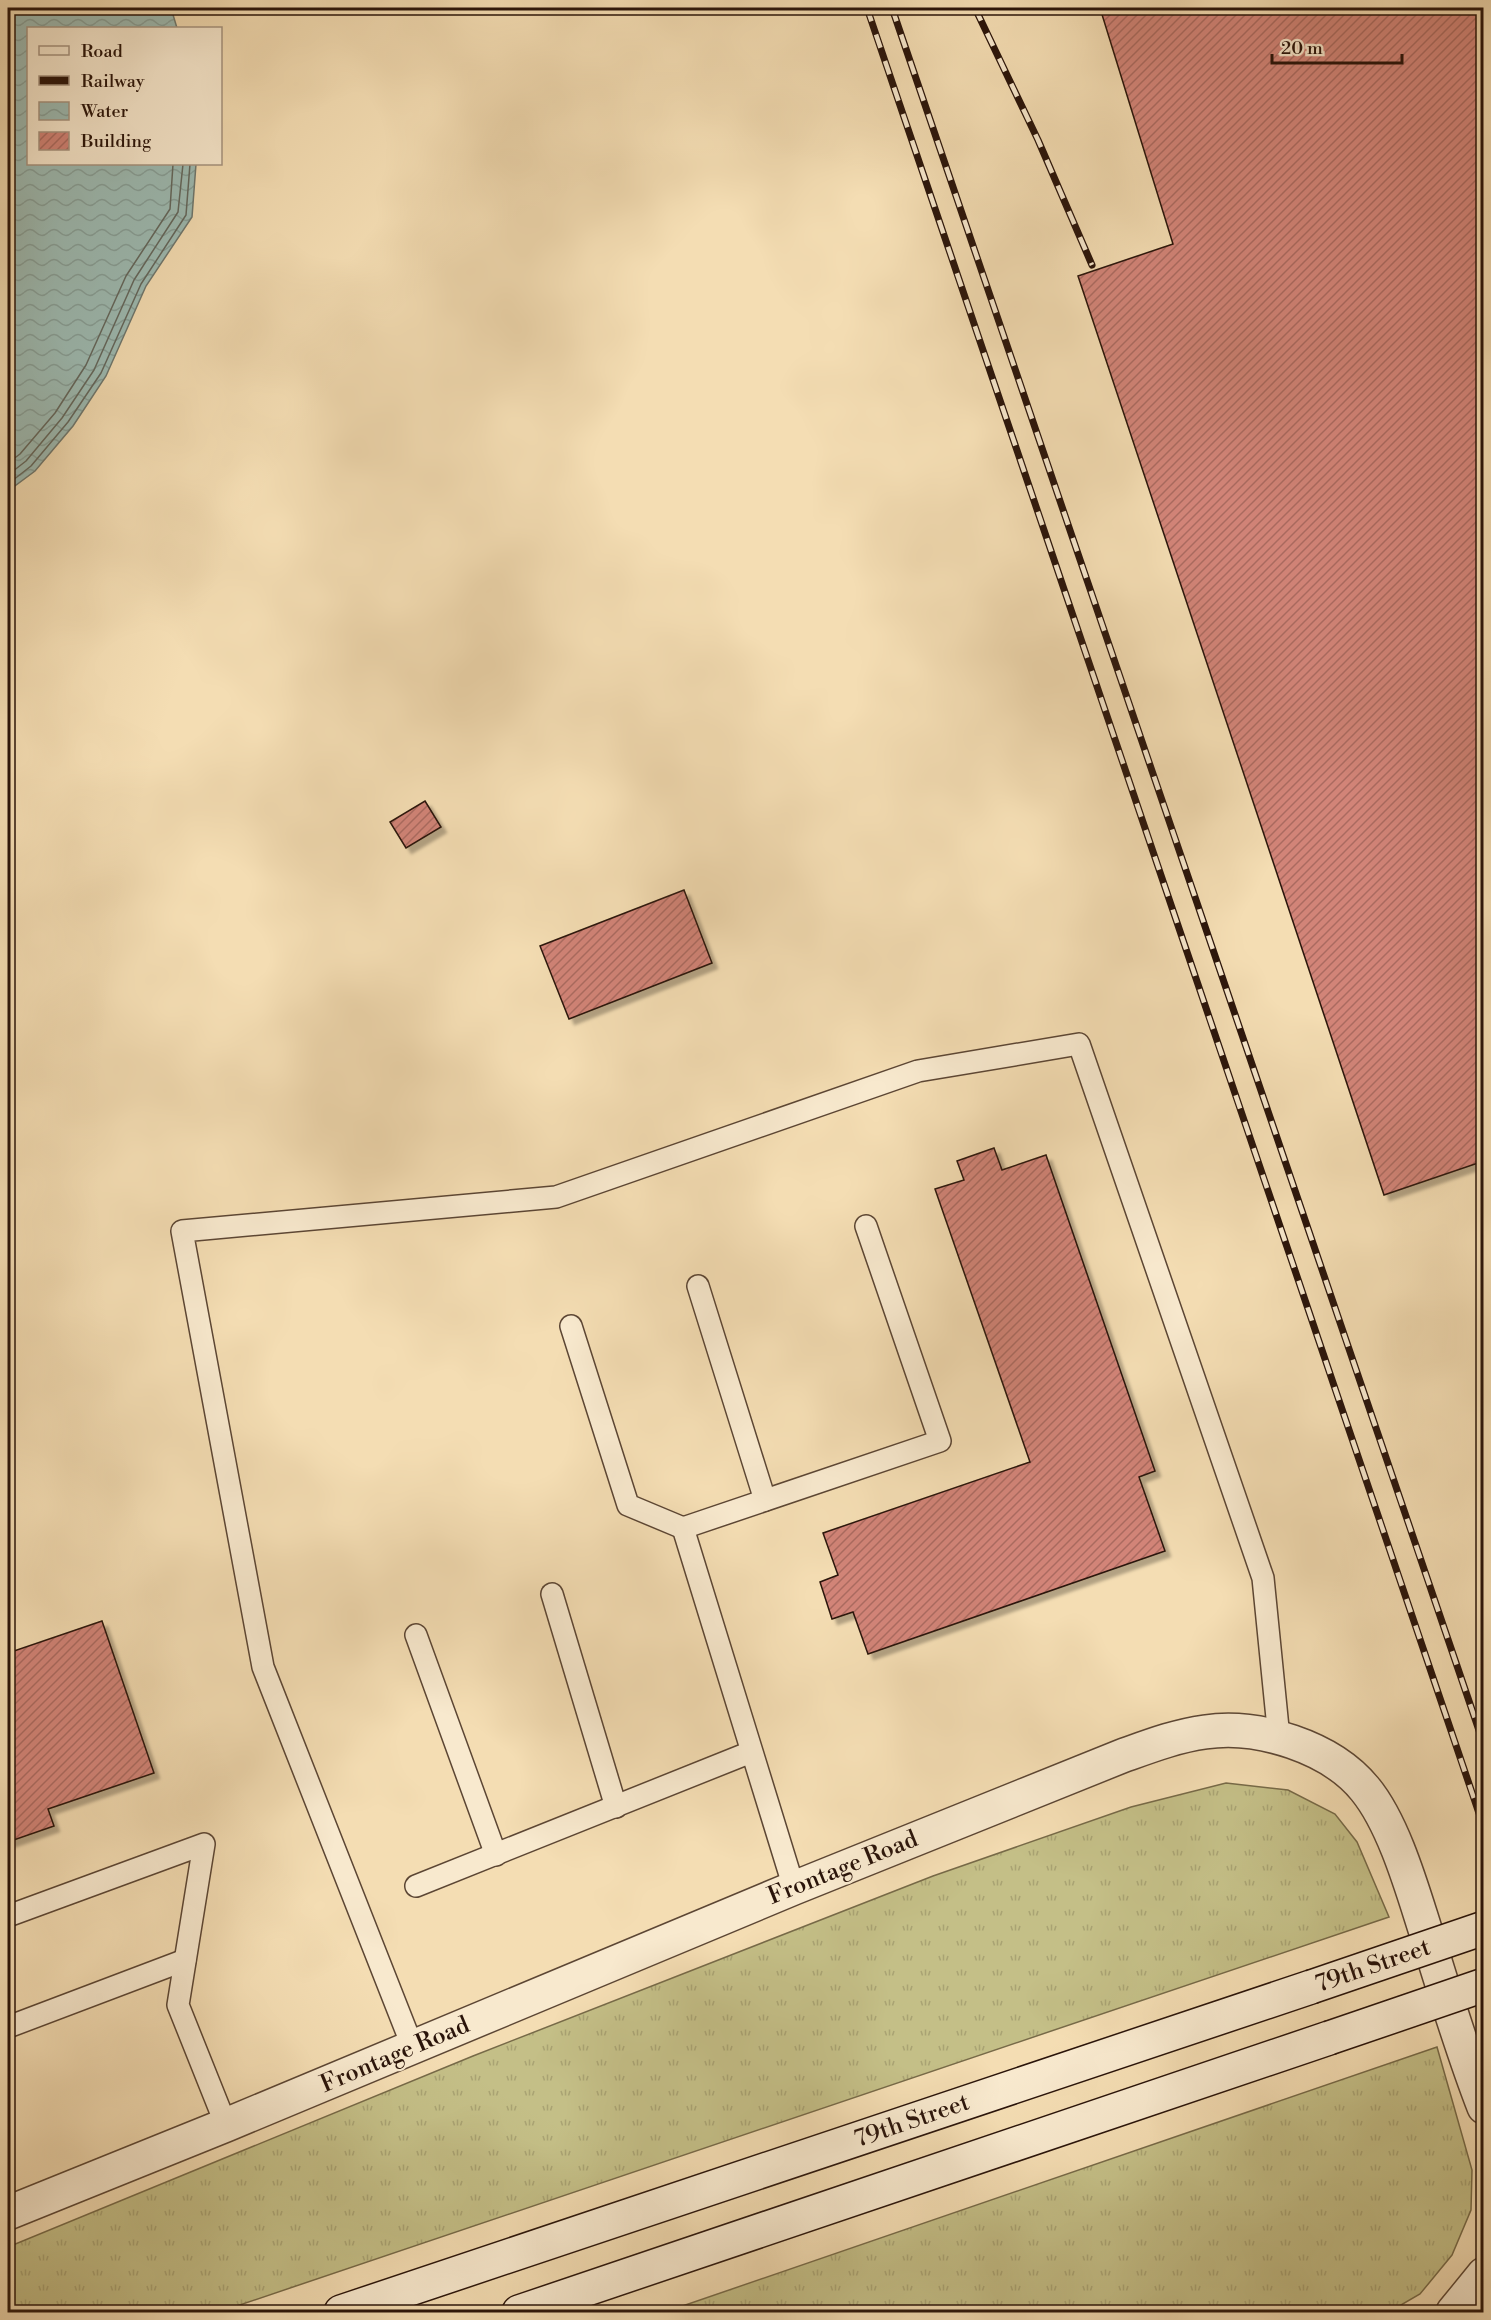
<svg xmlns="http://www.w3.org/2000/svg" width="1491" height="2320" viewBox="0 0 1491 2320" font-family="'Libre Bodoni',serif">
<defs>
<pattern id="grass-tufts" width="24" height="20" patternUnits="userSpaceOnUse" patternTransform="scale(1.5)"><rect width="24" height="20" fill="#c4bf87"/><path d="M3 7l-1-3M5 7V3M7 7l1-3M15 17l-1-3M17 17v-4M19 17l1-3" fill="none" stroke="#a9a373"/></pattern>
<pattern id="water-waves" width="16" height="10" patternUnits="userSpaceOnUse" patternTransform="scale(1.5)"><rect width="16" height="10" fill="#9dbbb3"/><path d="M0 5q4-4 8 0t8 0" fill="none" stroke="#87a099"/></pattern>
<pattern id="building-hatch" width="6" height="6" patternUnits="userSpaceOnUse" patternTransform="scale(1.5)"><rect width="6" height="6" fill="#d28478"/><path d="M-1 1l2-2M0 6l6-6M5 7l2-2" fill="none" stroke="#ab6b61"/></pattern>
<filter id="shadow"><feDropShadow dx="5.5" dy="5.5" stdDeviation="1.5" flood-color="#0004"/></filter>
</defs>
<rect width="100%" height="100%" fill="#f4ddb3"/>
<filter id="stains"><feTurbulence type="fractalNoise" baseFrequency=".00333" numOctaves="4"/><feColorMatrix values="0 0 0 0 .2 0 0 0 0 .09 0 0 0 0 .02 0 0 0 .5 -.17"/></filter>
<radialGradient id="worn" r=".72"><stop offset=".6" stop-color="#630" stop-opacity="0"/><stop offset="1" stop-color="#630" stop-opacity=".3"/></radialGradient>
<g fill="url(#grass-tufts)" stroke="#776a48" stroke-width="1.5">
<path d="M1226 1783 1288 1790 1335 1814 1357 1842 1389 1917 219 2312H8V2247L473 2056 933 1876 1131 1807Z"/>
<path d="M1437 2047 1472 2170 1471 2210 1452 2255 1420 2294 1389 2312H665Z"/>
</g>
<path fill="url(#water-waves)" stroke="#6f786f" stroke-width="1.5" d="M8 8H171L177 28H28V164H196L192 217 146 286 106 376 73 426 35 471 8 491Z"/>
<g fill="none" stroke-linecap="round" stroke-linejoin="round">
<g stroke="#64685e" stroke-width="1.5">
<path d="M8 463 20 454 55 413 86 365 126 276 170 209 173 164"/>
<path d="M8 475 26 461 62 418 94 370 134 280 178 212 183 164"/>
<path d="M8 484 31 466 68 422 101 373 141 284 186 215 190 164"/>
</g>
</g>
<g fill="url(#building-hatch)" stroke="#2a140a" stroke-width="1.5" filter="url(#shadow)">
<path d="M1100 8H1484V1161L1384 1195 1078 276 1173 244Z"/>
<path d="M425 801 441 827 406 848 390 822Z"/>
<path d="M684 890 712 963 569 1019 540 946Z"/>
<path d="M994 1148 1002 1170 1046 1155 1155 1471 1139 1477 1165 1551 868 1654 853 1612 832 1619 820 1582 838 1575 823 1533 1030 1462 935 1189 964 1180 957 1161Z"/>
<path d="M102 1621 154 1773 48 1809 54 1826 8 1842V1653Z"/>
</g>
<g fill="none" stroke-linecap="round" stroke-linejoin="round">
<defs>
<g id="service">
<path d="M698 1286 765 1500"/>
<path d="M571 1326 628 1505 683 1528"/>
<path d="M552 1594 616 1807"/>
<path d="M416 1635 496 1855"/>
<path d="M416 1886 751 1752"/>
<path d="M794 1888 683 1528 940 1441 866 1226"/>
<path d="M8 1916 204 1844 178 2005 226 2125"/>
<path d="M8 2027 185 1960"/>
<path d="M413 2048 263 1667 182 1231 556 1197 918 1071 1079 1044 1263 1578 1279 1738"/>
</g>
<g id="minor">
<path d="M8 2213 226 2125 794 1888 1122 1756C1150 1746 1176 1736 1205 1732 1258 1724 1331 1747 1365 1789 1393 1823 1411 1885 1424 1926 1443 1987 1461 2048 1484 2107"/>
<path d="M1453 2312 1484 2274"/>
</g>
<g id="secondary">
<path d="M341 2312 1311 1987"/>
<path d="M519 2312 1329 2038"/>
</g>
</defs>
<use href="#service" stroke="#5c4634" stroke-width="24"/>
<use href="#minor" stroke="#5c4634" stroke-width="36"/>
<use href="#secondary" stroke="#2a140a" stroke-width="36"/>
<use href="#service" stroke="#f8e9ce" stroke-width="21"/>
<use href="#minor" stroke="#f8e9ce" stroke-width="33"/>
<use href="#secondary" stroke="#f8e9ce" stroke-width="33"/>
<defs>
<g id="rail">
<path d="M867 8 1484 1828"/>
<path d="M892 8 1484 1745"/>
<path d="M975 8 1038 140 1092 265"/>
</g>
</defs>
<use href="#rail" stroke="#2a140a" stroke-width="7"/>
<use href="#rail" stroke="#f8e9ce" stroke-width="4.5" stroke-dasharray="14" stroke-linecap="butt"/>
<defs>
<g id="secondary-bridge">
<path d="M1311 1987 1484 1928"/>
<path d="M1329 2038 1484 1985"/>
</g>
</defs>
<use href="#secondary-bridge" stroke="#2a140a" stroke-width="36" stroke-linecap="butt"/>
<use href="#secondary-bridge" stroke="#f8e9ce" stroke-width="33"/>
</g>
<g text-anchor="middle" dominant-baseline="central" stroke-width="4.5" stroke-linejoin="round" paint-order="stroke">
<g font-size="24" fill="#2a140a" stroke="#f8e9ce">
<text transform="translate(843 1868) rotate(-22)">Frontage Road</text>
<text transform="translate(1373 1966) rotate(-19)">79th Street</text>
<text transform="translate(395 2055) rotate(-23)">Frontage Road</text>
<text transform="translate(912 2121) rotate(-19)">79th Street</text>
</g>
</g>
<rect width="1491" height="2320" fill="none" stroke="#f4ddb3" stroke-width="30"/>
<rect x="9" y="9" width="1473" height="2302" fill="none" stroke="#2a140a" stroke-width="3"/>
<rect x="15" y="15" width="1461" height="2290" fill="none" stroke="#2a140a" stroke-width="1.5"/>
<rect x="27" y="27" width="195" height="138" fill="#f8e9ce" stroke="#a69480" stroke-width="1.5"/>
<rect x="39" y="46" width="30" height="9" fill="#f8e9ce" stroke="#a69480" stroke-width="1.5"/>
<text x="81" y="57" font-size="18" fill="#2a140a">Road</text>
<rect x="39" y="76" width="30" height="9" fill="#2a140a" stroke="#a69480" stroke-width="1.5"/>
<text x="81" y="87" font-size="18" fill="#2a140a">Railway</text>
<rect x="39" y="102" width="30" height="18" fill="url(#water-waves)" stroke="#a69480" stroke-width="1.5"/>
<text x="81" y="117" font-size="18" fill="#2a140a">Water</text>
<rect x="39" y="132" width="30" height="18" fill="url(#building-hatch)" stroke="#a69480" stroke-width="1.5"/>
<text x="81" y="147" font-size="18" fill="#2a140a">Building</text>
<path d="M1272 54v9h130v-9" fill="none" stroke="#2a140a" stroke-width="3"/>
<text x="1281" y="54" font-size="18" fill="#2a140a" stroke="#f8e9ce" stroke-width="4.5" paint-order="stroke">20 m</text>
<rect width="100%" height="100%" filter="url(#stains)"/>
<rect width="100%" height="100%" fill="url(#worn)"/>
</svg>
